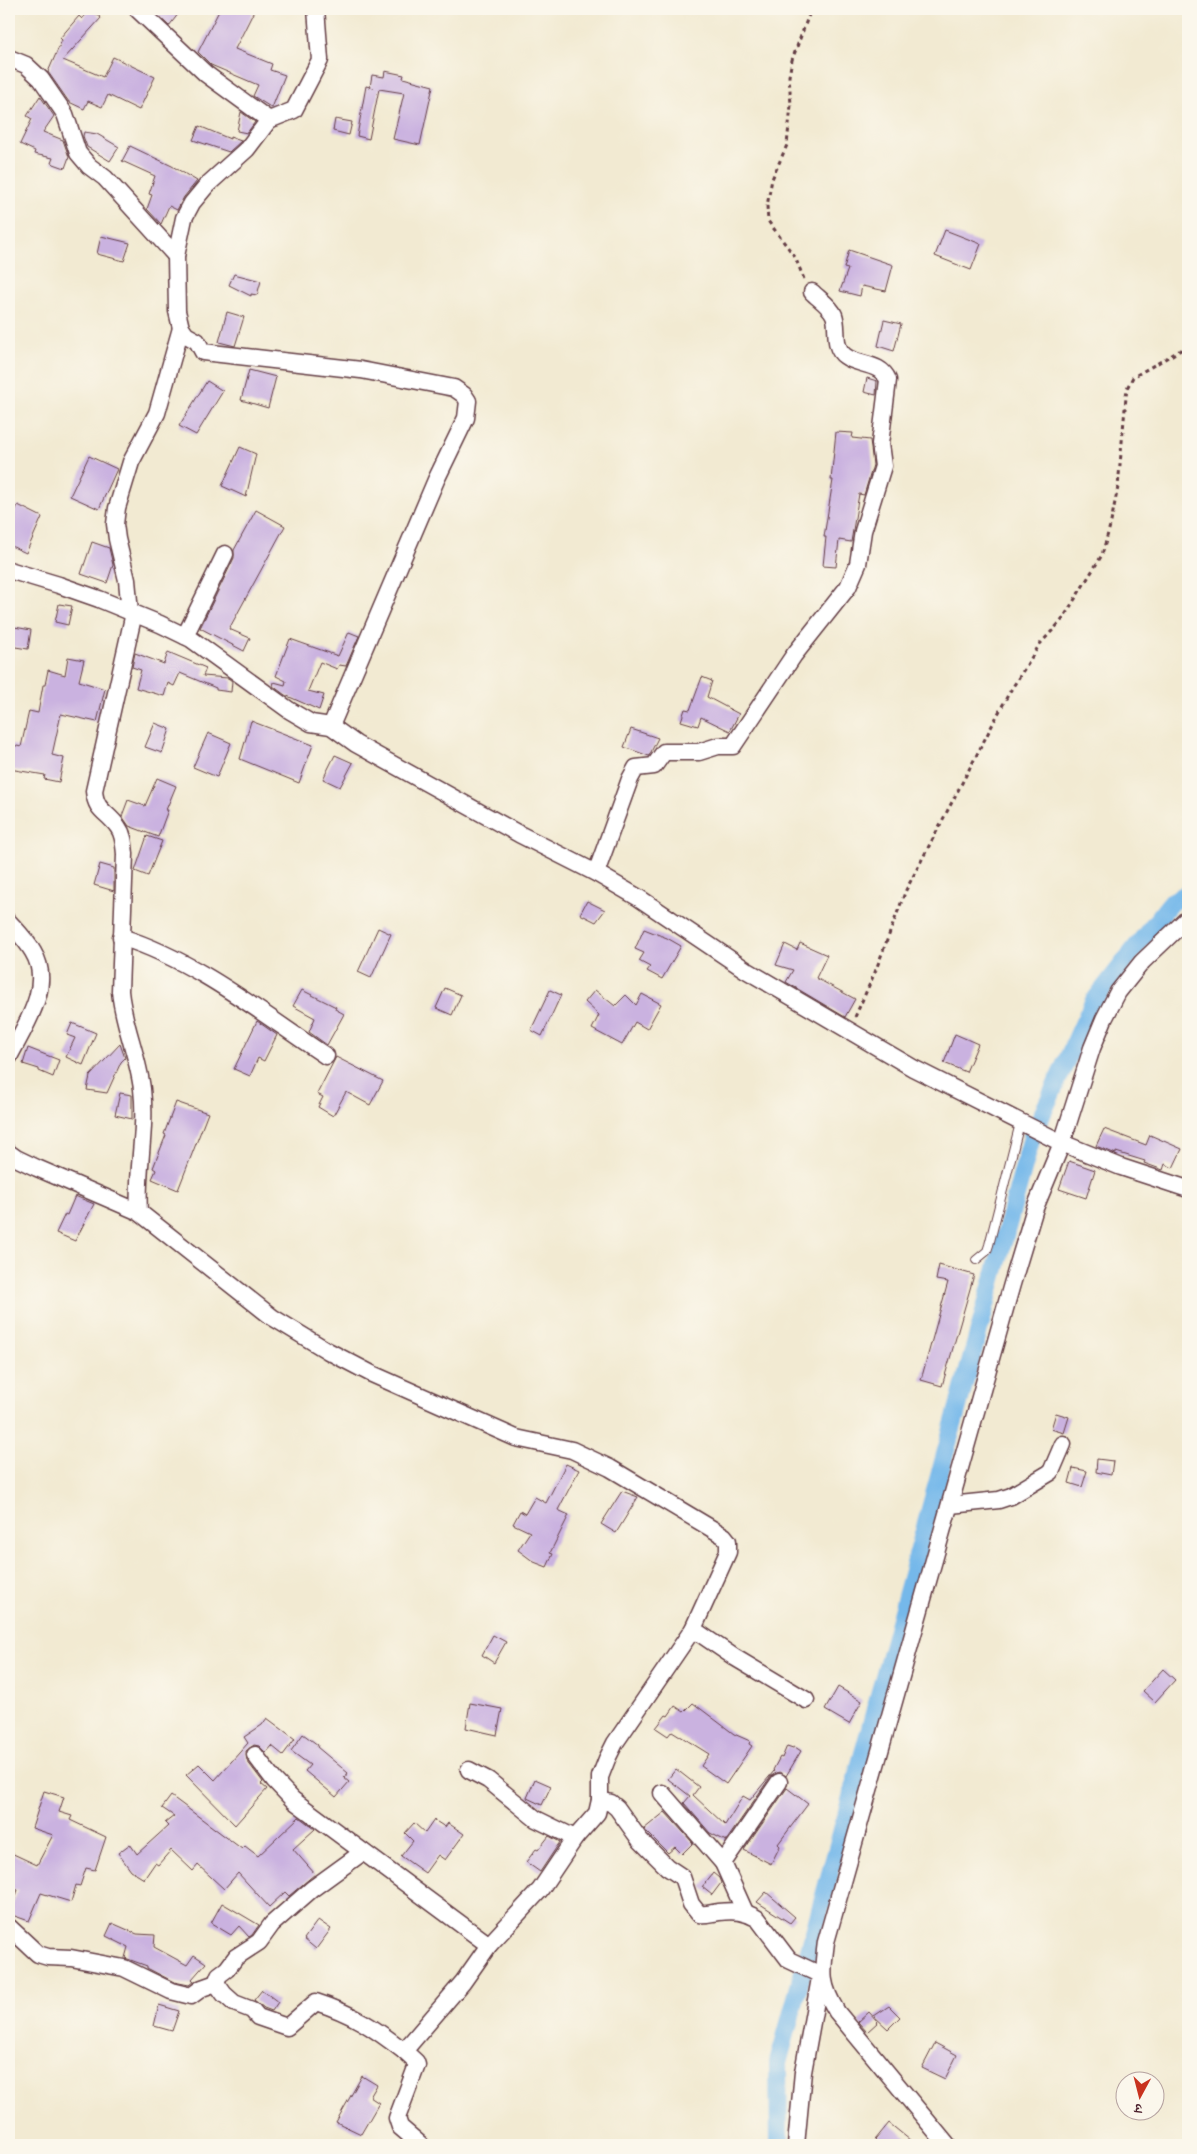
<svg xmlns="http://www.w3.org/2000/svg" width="1197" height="2154" viewBox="0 0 1197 2154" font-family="Alegreya,'Noto Serif Devanagari',serif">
<rect width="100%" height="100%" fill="#fbf7ec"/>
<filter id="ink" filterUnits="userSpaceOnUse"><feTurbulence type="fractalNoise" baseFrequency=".02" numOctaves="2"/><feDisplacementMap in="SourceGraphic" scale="10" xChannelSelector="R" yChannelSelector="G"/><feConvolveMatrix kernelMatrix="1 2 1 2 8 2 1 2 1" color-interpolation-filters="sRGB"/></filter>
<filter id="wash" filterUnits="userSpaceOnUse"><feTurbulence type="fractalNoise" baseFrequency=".0096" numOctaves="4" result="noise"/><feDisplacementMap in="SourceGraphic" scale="20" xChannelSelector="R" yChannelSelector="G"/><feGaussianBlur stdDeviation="1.12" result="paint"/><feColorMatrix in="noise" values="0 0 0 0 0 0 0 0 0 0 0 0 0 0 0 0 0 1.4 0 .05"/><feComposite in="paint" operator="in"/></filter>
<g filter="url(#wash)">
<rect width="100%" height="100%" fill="#f2ead2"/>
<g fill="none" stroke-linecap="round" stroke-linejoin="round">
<path stroke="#74b8ea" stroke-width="18" d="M779 2145 778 2063 1032 1137 1093 1002 1171 902 1188 893"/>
</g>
<g id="blocks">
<g fill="#cab2e0">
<path d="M91 9 101 18 63 60 103 77 113 57 155 77 139 110 108 95 102 107 88 101 84 109 69 102 48 72 62 40 60 38 79 16 82 19Z"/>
<path d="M151 9H182L169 26Z"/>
<path d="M220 9H255L235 49 272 64 270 70 285 75 272 108 253 96 258 85 211 65 198 52Z"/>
<path d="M385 71 404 75 403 78 433 86 420 145 393 139 404 93 379 89 369 139 357 136 366 86 374 88 370 87 372 75 384 77Z"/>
<path d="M40 96 54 116 43 132 63 140 69 157 65 168 51 163 53 158 34 154 35 151 20 144 32 119 27 116Z"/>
<path d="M241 112 255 122 247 133 237 131Z"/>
<path d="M335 119 352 122 349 135 333 131Z"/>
<path d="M199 126 230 139V137L241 141 229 152 193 140Z"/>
<path d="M84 132 97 134 119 147 110 161 87 147 83 136Z"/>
<path d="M130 146 172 166 197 181 184 197 177 210 169 206 161 224 147 209 152 195 149 194 155 176 122 161Z"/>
<path d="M945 230 981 244 971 270 935 256Z"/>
<path d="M101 236 130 243 124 261 97 254Z"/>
<path d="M849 250 893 265 886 291 862 286 860 296 840 291 848 269 844 268Z"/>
<path d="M234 274 261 281 257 295 251 294V296L229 285Z"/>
<path d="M227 312 244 317 235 346 219 342Z"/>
<path d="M884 320 901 324 894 351 878 346Z"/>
<path d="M249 370 276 377 268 408 241 400Z"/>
<path d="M867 378 877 381 876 395 864 392Z"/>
<path d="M207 381 223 391 196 435 179 426Z"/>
<path d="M836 432 853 433 852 438 870 440 873 465 864 495 859 494 851 542 839 540 836 567 823 566 826 537H824L833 480H831Z"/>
<path d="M240 447 256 454 246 497 222 486Z"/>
<path d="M89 456 117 469 99 509 70 496Z"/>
<path d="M18 505 42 517 26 553 9 545V516L12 517Z"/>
<path d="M256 510 285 526 229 629 250 638 244 651 200 628 234 558V550Z"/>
<path d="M92 542 109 548 113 565 107 583 81 574Z"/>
<path d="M59 604 72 606 68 625 55 622Z"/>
<path d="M9 626 31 630 28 649 9 646Z"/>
<path d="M349 632 359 636 346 666 339 665 337 669 320 662 308 691 324 695 319 710 285 695 273 686 274 682 285 685 286 681 276 676 290 639 338 656Z"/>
<path d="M168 652 206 668 203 676 228 678 232 681 231 692 216 690V688L180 673 174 686 168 683 164 696 136 688 141 670 132 667 135 653 164 664Z"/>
<path d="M68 657 84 660 79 681 105 689 97 722 61 714 52 755 64 758 59 782 44 779 45 775 9 769V744L21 747 29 711 38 713 43 685H45L48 670 65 675Z"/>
<path d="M702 677 712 681 707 697 739 714 730 731 701 717 698 726 681 721 685 709 690 710Z"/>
<path d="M251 721 313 745 299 783 240 759Z"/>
<path d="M155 723 170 729 162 753 145 747Z"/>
<path d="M631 729 658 738 649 756 624 747Z"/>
<path d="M208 733 231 743 217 777 193 767Z"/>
<path d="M335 755 353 763 340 787 323 779Z"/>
<path d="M157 778 176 786 166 810H168L158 837 129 826 122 816 128 800 145 806Z"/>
<path d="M147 836 162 841 148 876 135 871Z"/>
<path d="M100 864 114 868V891L94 885Z"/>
<path d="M587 901 605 910 596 922 580 914Z"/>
<path d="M378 928 391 934 371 978 358 972Z"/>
<path d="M644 929 667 938 681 946 662 979 647 971 650 967 639 961 644 953 635 949Z"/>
<path d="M800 943 827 955 816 978 855 999 845 1017 786 982 793 970 776 965 785 944 797 950Z"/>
<path d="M445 988 461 995 452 1015 436 1008Z"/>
<path d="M302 990 336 1007 335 1009 344 1014 327 1045 309 1032 315 1018 293 1006Z"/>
<path d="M550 990 561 995 542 1036 531 1030Z"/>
<path d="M595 990 615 1006 626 995 636 1005 642 994 661 1004 647 1029 635 1022 622 1045 592 1029 599 1015 585 1002Z"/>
<path d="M257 1021 277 1035 264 1061 258 1058 250 1076 234 1069Z"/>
<path d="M72 1023 96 1033 83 1065 66 1057 75 1038 67 1035Z"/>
<path d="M955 1034 978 1044 966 1072 944 1063Z"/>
<path d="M120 1044 125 1058 121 1062 107 1093 87 1090 90 1076Z"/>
<path d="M28 1048 59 1060 53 1077 39 1071V1069L23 1064Z"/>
<path d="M336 1057 383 1081 370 1105 346 1092 333 1116 318 1107 323 1097 317 1094Z"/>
<path d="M120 1093 132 1095V1119L115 1115Z"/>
<path d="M176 1102 208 1113 178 1190 152 1179 156 1170 153 1168 166 1135 164 1134Z"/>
<path d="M1104 1129 1146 1145 1150 1135 1182 1149 1173 1168 1165 1164 1163 1170 1144 1163 1145 1161 1116 1152V1154L1096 1146Z"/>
<path d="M1069 1161 1095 1170 1086 1198 1059 1189Z"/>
<path d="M75 1196 94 1204 75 1241 56 1233 65 1214 67 1215Z"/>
<path d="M939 1265 974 1275 942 1386 921 1380 948 1282 936 1280Z"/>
<path d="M1056 1413 1069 1417 1064 1433 1051 1429Z"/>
<path d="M1097 1459 1113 1461 1111 1475 1096 1472Z"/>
<path d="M566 1464 579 1470 558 1510 569 1515 550 1553 553 1554 547 1567 534 1562 518 1550 530 1532 513 1524 520 1511 525 1514 535 1497 546 1503Z"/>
<path d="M1073 1468 1087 1471 1082 1487 1069 1483Z"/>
<path d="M622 1491 638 1497 616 1533 601 1524Z"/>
<path d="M493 1635 506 1642 494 1663 482 1655Z"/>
<path d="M1163 1669 1175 1680 1155 1702 1143 1691Z"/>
<path d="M838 1687 862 1701 849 1724 825 1710Z"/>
<path d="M470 1703 502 1709 497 1735 466 1728Z"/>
<path d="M693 1703 734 1734 750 1741 749 1744 752 1746 726 1784 701 1766 709 1754 672 1731 668 1736 656 1728 666 1715 668 1716 675 1706 684 1712Z"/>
<path d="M267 1718 295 1739 283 1755 272 1746 266 1753 259 1746 254 1745 246 1751 247 1761 263 1782 261 1784 267 1789 235 1825 186 1775 199 1764 215 1780 248 1743 244 1737 262 1725Z"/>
<path d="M303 1734 318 1745 317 1747 348 1773 344 1778 349 1782 336 1797 305 1771 310 1765 291 1751Z"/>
<path d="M787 1746 793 1748 795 1747 801 1751 786 1776 779 1772 771 1776 726 1841 710 1833 684 1803 690 1796 668 1779 676 1769 699 1787 693 1795 725 1825 743 1796 750 1800 774 1771 773 1770 780 1757 782 1758Z"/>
<path d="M535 1779 551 1786 542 1805 527 1798Z"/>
<path d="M787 1788 808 1804 778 1844 780 1846 771 1864 744 1850Z"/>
<path d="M44 1791 64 1797 59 1812 72 1816 70 1820 106 1837 95 1870 86 1868 80 1886 76 1885 71 1902 41 1893 29 1921 9 1914 18 1890 9 1888V1852L37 1865 53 1835 32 1828Z"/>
<path d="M171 1796 242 1849 245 1846 258 1856 299 1817 315 1829 293 1849 315 1874 289 1896 285 1892 269 1907 238 1873 224 1889 198 1865 193 1871 171 1850 158 1865 155 1863 144 1879 131 1871 118 1853 130 1844 137 1854 168 1826 165 1823 174 1816 162 1808Z"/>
<path d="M665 1812 693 1843 682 1854 675 1847 668 1853 644 1829Z"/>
<path d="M434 1820 445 1827 448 1823 464 1834 445 1860 438 1855 425 1873 401 1856 413 1841 405 1833 414 1823 425 1833Z"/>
<path d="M549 1836 560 1842 540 1872 526 1862 536 1849 538 1850Z"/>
<path d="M713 1873 719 1878 721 1883 712 1895 702 1887Z"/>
<path d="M766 1892 795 1917 790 1923 757 1902Z"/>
<path d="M222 1903 259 1925 252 1935 249 1937 239 1926 231 1935 211 1923Z"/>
<path d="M318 1920 331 1929 316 1949 304 1939Z"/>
<path d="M112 1923 137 1934 155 1935 154 1947 187 1965 194 1955 206 1963 192 1979 194 1981 189 1985 174 1982 147 1968V1966L125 1958 128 1947 106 1936Z"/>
<path d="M262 1990 278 2002 272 2011 264 2008 254 2000Z"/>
<path d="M159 2005 179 2011 172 2031 154 2026Z"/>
<path d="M889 2006 900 2017 888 2029 874 2016Z"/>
<path d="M869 2012 878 2022 867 2032 858 2022Z"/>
<path d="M935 2043 957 2055 945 2079 922 2068Z"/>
<path d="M362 2076 377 2085 370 2097 379 2103 361 2134 336 2122Z"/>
<path d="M889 2123 916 2145H871Z"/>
</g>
</g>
</g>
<g filter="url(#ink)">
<use href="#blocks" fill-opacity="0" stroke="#633d44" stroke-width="1"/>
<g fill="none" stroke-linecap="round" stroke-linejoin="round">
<defs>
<path id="lane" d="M976 1260 987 1251 989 1245 1020 1123"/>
<g id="street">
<path d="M137 9 206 74 269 120"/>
<path d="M316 9 320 60 294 110 269 120 247 149 207 185 192 203 184 218 176 256 177 311 181 328 186 335 197 341 203 352 361 370 454 388 464 395 468 401 466 418 436 480 331 726"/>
<path d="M9 58 26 65 41 79 65 114 78 153 89 166 105 178 176 256"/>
<path d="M9 570 59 585 99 599 160 624 191 639 289 710 311 723 331 726 356 744 519 834 596 873 639 898 746 970 913 1068 1062 1143 1121 1167 1188 1189"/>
<path d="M130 612 127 580 117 539 115 524 117 508 131 462 157 413 181 328"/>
<path d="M134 613 94 791C96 812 107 811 118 827 124 835 124 845 125 854L120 991C123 1024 138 1055 142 1089 147 1130 136 1171 139 1212L272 1317 328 1351 372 1374 516 1438 572 1450 610 1468 724 1536 728 1541V1552L693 1629 615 1743 607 1759 600 1777V1800"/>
<path d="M185 636 225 554"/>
<path d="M596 873 630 779 636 768 654 766 664 752H699L718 746H733L794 655 848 587 858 564 863 531 883 466 880 444 888 380C881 362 858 366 845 356 832 347 839 328 834 315 830 306 819 299 812 292"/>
<path d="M9 922C17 931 27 941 33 952 54 986 24 1027 9 1057"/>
<path d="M121 937C197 961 261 1013 326 1056"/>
<path d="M9 1153 16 1158 37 1168 139 1212"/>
<path d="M950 1505 999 1500 1011 1496 1051 1472 1063 1444"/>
<path d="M693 1629 734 1657 806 1700"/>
<path d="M255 1755 274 1780 293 1800 489 1945"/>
<path d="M469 1770 488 1780 536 1819 575 1838"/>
<path d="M662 1793 723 1863 745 1912"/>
<path d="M723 1863 779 1782"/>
<path d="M9 1927 38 1954 48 1957 71 1958 124 1968 171 1991 191 1996 202 1988 216 1983 219 1975 227 1969 236 1957 259 1942 272 1924 312 1889 363 1852"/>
<path d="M216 1983 224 1994 234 2003 252 2010 258 2017 287 2027 316 2002C353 2014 373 2027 404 2051"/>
<path d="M421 2145 400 2127 397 2118 417 2065 416 2062 404 2051 463 1982 489 1945 540 1890 575 1838 597 1813 600 1800 611 1803 617 1808 640 1840 667 1867 682 1877 691 1904 699 1914C707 1915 711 1913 719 1912 734 1910 745 1911 758 1919L789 1960 821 1975"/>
<path d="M796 2145 803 2072 820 1978"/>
<path d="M947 2145 837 2012C820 1984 822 1973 826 1942L1012 1284 1035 1208 1062 1143 1092 1048 1104 1019 1118 992 1142 962 1188 918"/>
</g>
</defs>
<use href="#lane" stroke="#633d44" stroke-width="10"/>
<use href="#street" stroke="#633d44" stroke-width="19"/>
<g stroke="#633d44" stroke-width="3" stroke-dasharray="4 4" stroke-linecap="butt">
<path d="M804 279 795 257 768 221 767 206 772 179 787 145 791 105 789 76 792 60 811 9"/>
<path d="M855 1017 875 972 906 890 1009 693 1040 644 1062 620 1102 555 1111 522 1118 487 1126 397 1127 388 1133 377 1188 346"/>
</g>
<use href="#lane" stroke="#fff" stroke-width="8"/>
<use href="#street" stroke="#fff" stroke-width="16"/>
</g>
</g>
<rect width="1197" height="2154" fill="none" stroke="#fbf7ec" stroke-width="30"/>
<g transform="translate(1140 2096) rotate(187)"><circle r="24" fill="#fbf7ec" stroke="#b4a19f"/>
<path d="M0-4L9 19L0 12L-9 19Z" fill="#c8321e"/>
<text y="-8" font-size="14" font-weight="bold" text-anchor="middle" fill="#4a1f2b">उ</text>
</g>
</svg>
